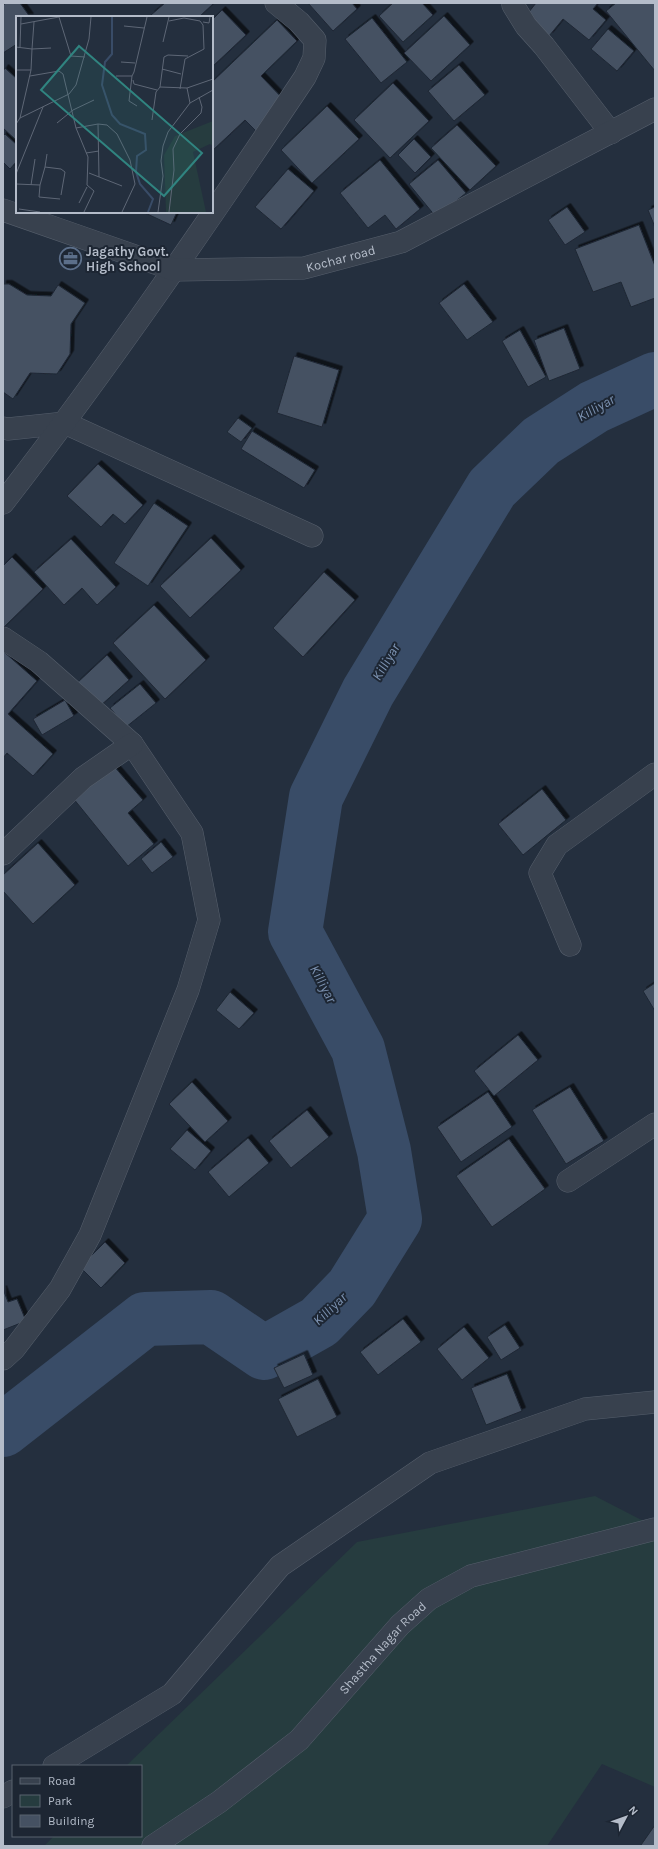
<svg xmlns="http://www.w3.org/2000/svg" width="658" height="1849" viewBox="0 0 658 1849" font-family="Karla,sans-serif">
<defs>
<filter id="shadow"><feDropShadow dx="3.5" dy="-3.5" stdDeviation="0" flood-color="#0009"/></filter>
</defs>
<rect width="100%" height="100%" fill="#242f3e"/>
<path fill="#263c3f" d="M595 1496 655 1527V1787L602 1764 547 1846H44L54 1836H141V1766H126L357 1542Z"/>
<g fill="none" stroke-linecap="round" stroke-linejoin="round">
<path stroke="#394c67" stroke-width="54" d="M3 1430 145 1319 211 1317 264 1353 319 1322 352 1288 395 1219 384 1151 358 1049 295 932 316 797 368 692 492 488 541 441 594 407 655 379"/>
</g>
<g fill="#455162" stroke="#1f2835" filter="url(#shadow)">
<path d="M6 3H20L30 17H17V44L3 53V5Z"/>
<path d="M165 3H214L199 17H153L151 15Z"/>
<path d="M308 3H352L357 9 333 31Z"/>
<path d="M393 3H422L433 15 403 42 379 16Z"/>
<path d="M536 3H598L593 9 606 20 589 40 563 19 549 36 525 17Z"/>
<path d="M616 3H655V71L606 11Z"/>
<path d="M222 10 246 35 212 67V20Z"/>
<path d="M444 16 470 45 431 81 404 53Z"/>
<path d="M372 18 407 62 381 83 345 39Z"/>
<path d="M277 20 297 41 261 76 287 103 257 132 245 120 212 151V82Z"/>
<path d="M608 29 634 51 617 71 591 49Z"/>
<path d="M459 65 485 95 454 121 428 91Z"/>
<path d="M5 68 17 79V141L3 128V71Z"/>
<path d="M393 83 429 121 390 158 354 120Z"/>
<path d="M327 106 359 139 312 183 281 150Z"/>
<path d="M457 125 496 166 470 190 431 148Z"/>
<path d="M5 134 17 145V161L10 169 3 162V136Z"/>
<path d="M414 139 431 157 415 173 398 155Z"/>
<path d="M380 160 420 209 396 229 385 215 368 228 340 193Z"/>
<path d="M438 160 466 193 436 217 409 184Z"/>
<path d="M288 169 314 191 281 229 255 207Z"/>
<path d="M567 207 585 232 565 245 548 220Z"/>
<path d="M655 207V227L648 210Z"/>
<path d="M143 212H177L171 225Z"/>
<path d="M639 225 655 266V298L631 307 621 282 593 292 575 249Z"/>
<path d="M3 284H9L27 295 51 296 58 285 85 303 71 324 70 354 57 374 30 373 13 399 3 392Z"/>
<path d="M464 284 493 322 467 340 439 303Z"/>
<path d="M564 328 580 369 549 381 534 340Z"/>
<path d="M520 330 546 377 528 387 502 341Z"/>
<path d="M294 356 339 370 322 427 277 413Z"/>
<path d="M238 418 252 428 241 442 227 432Z"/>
<path d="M252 431 315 470 304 488 241 449Z"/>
<path d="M98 464 143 505 125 524 113 514 101 527 67 496Z"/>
<path d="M154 503 188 526 148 586 114 563Z"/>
<path d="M211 538 241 570 190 618 160 586Z"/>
<path d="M71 539 116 587 97 605 82 588 64 605 34 572Z"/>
<path d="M12 557 43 589 3 628V566Z"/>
<path d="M324 572 355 600 303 657 273 628Z"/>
<path d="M154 605 206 660 165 699 113 643Z"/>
<path d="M3 651 37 681 8 714 53 754 33 776 7 753 3 758Z"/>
<path d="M107 655 129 680 99 707 77 683Z"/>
<path d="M140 684 156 703 126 727 110 708Z"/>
<path d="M65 700 74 716 42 735 33 719Z"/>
<path d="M113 765 143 800 128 813 154 844 128 866 73 798Z"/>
<path d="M542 789 566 820 523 855 498 824Z"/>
<path d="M161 842 173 857 152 873 141 859Z"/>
<path d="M38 843 75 885 33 924 3 891V875Z"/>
<path d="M655 983V1011L643 991Z"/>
<path d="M230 992 254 1013 239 1029 216 1010Z"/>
<path d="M518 1035 538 1060 494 1096 474 1071Z"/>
<path d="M192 1082 228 1121 205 1142 169 1104Z"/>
<path d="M570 1087 604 1141 566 1164 532 1110Z"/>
<path d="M488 1092 512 1127 461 1162 437 1127Z"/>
<path d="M307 1110 329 1137 291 1168 269 1141Z"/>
<path d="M187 1130 211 1151 195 1170 170 1149Z"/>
<path d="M248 1138 269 1163 229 1197 208 1172Z"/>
<path d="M509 1139 545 1189 492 1227 456 1176Z"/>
<path d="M105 1242 125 1263 101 1288 80 1267Z"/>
<path d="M3 1289 8 1302 17 1299 26 1321 3 1330Z"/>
<path d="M403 1319 421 1342 378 1375 360 1352Z"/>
<path d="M505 1325 520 1348 501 1360 487 1337Z"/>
<path d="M464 1327 489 1358 462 1380 437 1349Z"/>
<path d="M304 1354 313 1375 284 1388 274 1368Z"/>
<path d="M507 1374 522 1411 486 1425 471 1388Z"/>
<path d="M318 1379 337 1417 297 1437 278 1399Z"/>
<path d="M655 1825V1846H642L641 1845Z"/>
</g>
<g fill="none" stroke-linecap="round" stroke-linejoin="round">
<defs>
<g id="minor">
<path d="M514 3 513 5 526 26 544 46 611 133"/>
<path d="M3 428 8 429 65 423 312 536"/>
<path d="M3 503C110 365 208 222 305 77L314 58 315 40 299 22 276 3"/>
<path d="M3 638 39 662 132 744 192 833 209 920 188 990 90 1235 60 1289 14 1349 3 1359"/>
<path d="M3 854 83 778 132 744"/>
<path d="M570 945 540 873 557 845 655 774"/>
<path d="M568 1181 655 1124"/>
<path d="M54 1766 172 1694 280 1566 430 1463 585 1409 655 1402"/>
<path d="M3 1797 13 1791"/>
<path id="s1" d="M153 1846 219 1802 299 1740 400 1625 429 1599 471 1576 655 1529"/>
</g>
<g id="tertiary">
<path id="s2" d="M3 210 175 270 304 268 401 242 655 109"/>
</g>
</defs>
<use href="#minor" stroke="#565f6c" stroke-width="23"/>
<use href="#tertiary" stroke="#565f6c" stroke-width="23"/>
<use href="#minor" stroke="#38414e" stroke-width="22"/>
<use href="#tertiary" stroke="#38414e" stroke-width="22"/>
</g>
<defs>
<symbol id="office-ring" viewBox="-11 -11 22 22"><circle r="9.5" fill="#1d2633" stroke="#5c6f8a" stroke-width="1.5"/><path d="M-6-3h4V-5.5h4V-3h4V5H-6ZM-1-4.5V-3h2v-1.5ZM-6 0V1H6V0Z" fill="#5c6f8a"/></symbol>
</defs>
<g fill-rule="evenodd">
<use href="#office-ring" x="58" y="246" width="25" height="25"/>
</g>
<g text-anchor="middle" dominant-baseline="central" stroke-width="4" stroke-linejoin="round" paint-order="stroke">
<g font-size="13" font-weight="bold" fill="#b4bcc9" stroke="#1d2633" text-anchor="start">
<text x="86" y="251">Jagathy Govt.<tspan x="86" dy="15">High School</tspan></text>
</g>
<g font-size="13" fill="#b4bcc9" stroke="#1d2633">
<text stroke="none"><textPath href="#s2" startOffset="349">Kochar road</textPath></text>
<text stroke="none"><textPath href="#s1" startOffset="305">Shastha Nagar Road</textPath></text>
</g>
<g font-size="14" font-style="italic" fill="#7c92b1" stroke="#1d2633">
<text transform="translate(596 408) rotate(-29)">Killiyar</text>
<text transform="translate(386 662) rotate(-59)">Killiyar</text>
<text transform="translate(323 984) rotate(62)">Killiyar</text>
<text transform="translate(330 1309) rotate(-43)">Killiyar</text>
</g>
</g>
<g transform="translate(16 16)">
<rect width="197" height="197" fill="#242f3e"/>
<path d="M197 105V130L194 128 177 136 190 196H150L148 139 159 120Z" fill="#263c3f"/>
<path fill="none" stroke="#394c67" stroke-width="2" d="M96 1V38L89 46 86 69 96 99 104 108 129 118 130 134 121 140 120 156 124 168 137 183 132 196"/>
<path fill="none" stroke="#5e6776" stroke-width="1" d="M43 1 55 40 69 41M153 5 168 2 184 5 187 9 188 33 169 43 164 73M18 6 16 33 35 32M187 6 193 7 194 1M5 8 43 1M108 10 128 12M147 26 153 1M0 31 16 33 15 54 4 102M4 31 5 1M105 46 119 47M146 53 165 58M0 54H15M14 60 43 55 47 58 60 112 72 141 71 169 78 175 68 196M100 60H116L118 56 131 1M116 60 113 85 121 90M117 64 118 68 141 74M144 71 148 41 152 39 172 40M171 72 197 63M174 87 197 74M136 104 140 76 144 71 171 72 174 87 152 116 147 130 145 145 147 160 142 196M41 107 57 94 78 84M0 108 4 102 53 78 60 69 73 23 75 1M82 108 83 161M60 112 82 108 91 109 101 118 114 144 119 168 106 196M70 137 83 135M29 151 31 138M73 157 106 170M0 158 27 91M0 168 24 169 29 151 45 153 49 156 45 179M15 169 19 143M24 169 23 181 44 183M63 187 71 171M3 193 24 196M153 196 158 154 157 133 164 118 185 97 186 91 183 81"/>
<path fill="#308480" fill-opacity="0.15" stroke="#308480" stroke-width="2" d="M63 30 186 137 148 180 25 74Z"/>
<rect width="197" height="197" fill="none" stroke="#b4bcc9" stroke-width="2"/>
</g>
<rect width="658" height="1849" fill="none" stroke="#b4bcc9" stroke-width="8"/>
<rect x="12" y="1765" width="130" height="72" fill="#1d2633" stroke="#59626f"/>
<rect x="20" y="1778" width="20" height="6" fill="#38414e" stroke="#59626f"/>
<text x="48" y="1785" font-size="12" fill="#b4bcc9">Road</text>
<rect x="20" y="1795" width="20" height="12" fill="#263c3f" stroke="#59626f"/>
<text x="48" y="1805" font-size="12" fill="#b4bcc9">Park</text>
<rect x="20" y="1815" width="20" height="12" fill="#455162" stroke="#59626f"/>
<text x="48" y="1825" font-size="12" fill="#b4bcc9">Building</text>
<g transform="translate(626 1817) rotate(49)" stroke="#1d2633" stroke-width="3" paint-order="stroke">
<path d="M0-3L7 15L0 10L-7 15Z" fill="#b4bcc9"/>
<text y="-6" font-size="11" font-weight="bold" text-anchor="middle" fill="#b4bcc9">N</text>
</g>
</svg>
